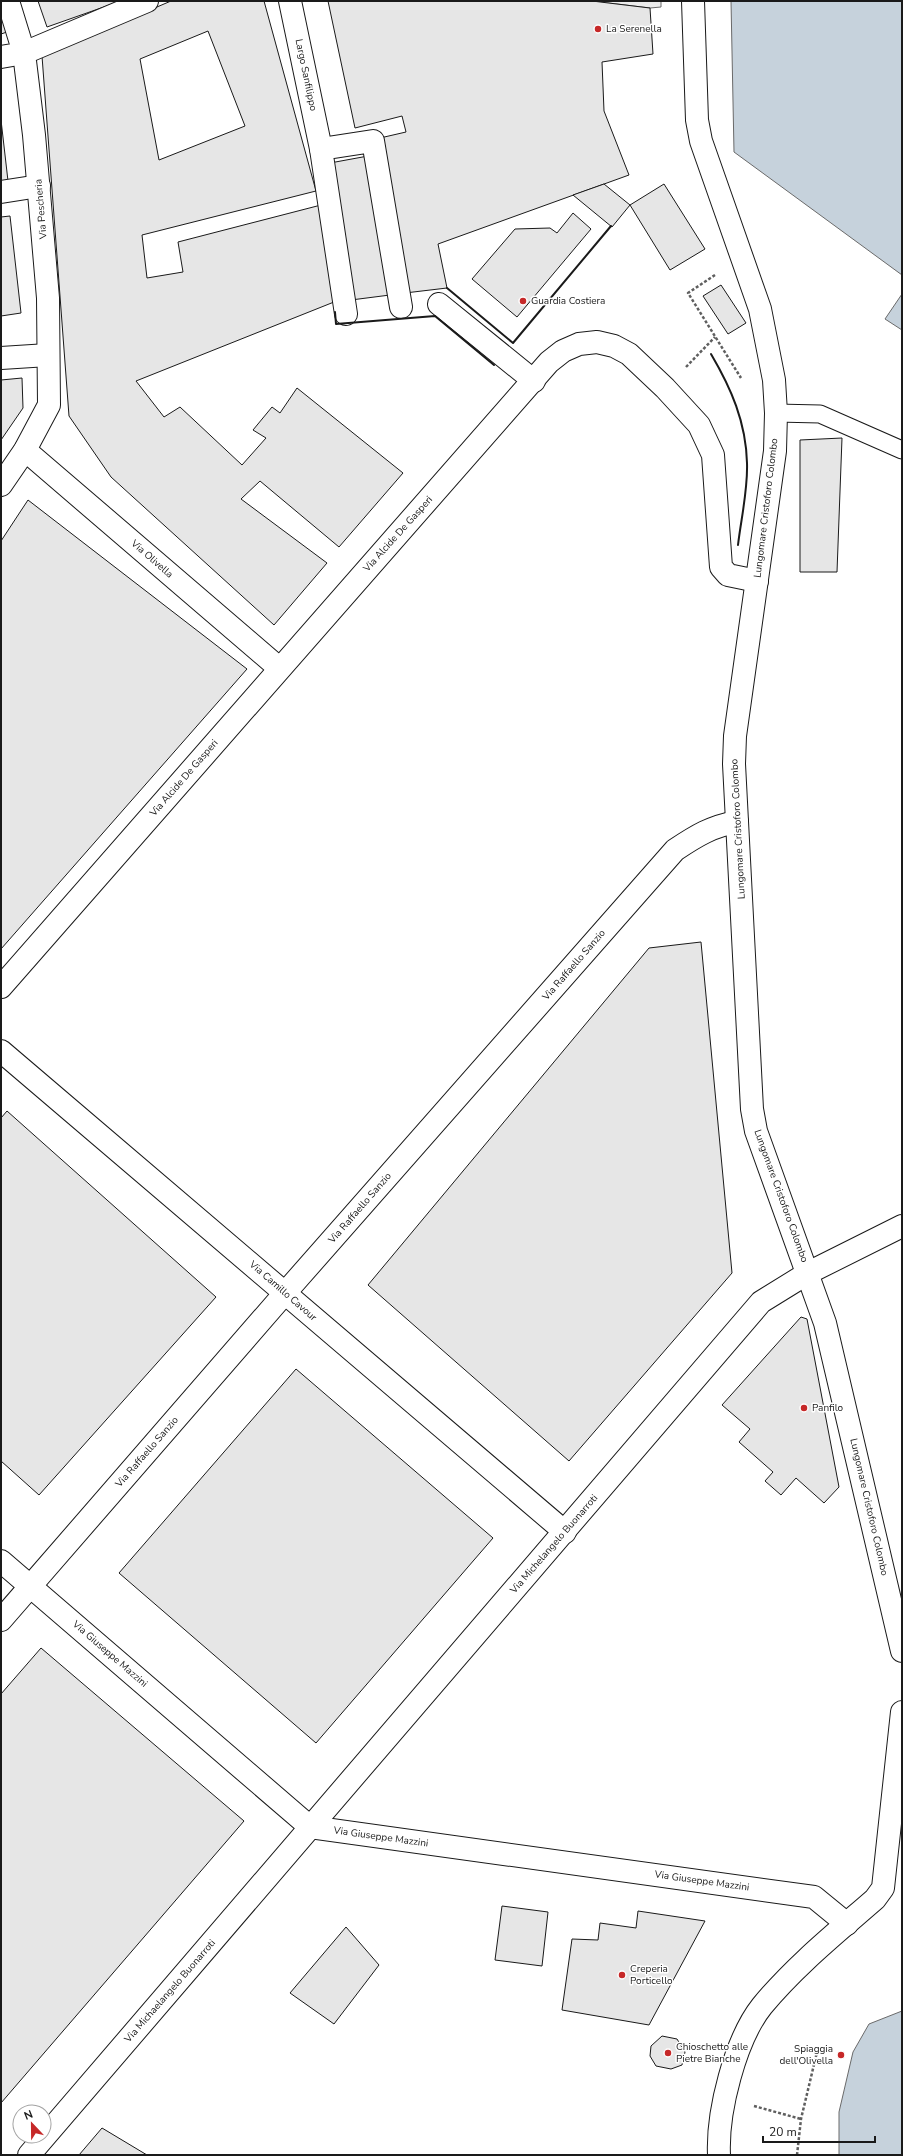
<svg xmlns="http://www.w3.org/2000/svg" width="903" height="2156" viewBox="0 0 903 2156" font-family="'Nunito Sans',sans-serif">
<rect width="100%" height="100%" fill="#fff"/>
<path fill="#ededed" stroke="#6a6a6a" d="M592 1H661V7L650 8Z"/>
<g fill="#c6d2dc" stroke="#6a6a6a">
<path d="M731 1H902V275L734 152Z"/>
<path d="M902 294V330L885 319Z"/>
<path d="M902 2011V2155H839V2112L853 2052 869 2024Z"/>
</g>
<g fill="#e6e6e6" stroke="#1a1a1a" fill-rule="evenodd">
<path d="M38 1H118V2L47 27Z"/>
<path d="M171 1H264L316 191 142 235 147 278 183 272 178 242 321 205 334 302 136 381 164 417 180 407 242 465 266 438 253 430 272 407 280 413 297 388 403 473 339 547 260 481 241 499 327 563 274 625 111 477 69 416 42 56ZM208 31 245 126 159 160 140 59Z"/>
<path d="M328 1H592L650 8 653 54 602 62 604 111 629 175 438 244 447 288 405 293 380 138 406 132 402 116 355 128Z"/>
<path d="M1 13 7 32 1 34Z"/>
<path d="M1 120 8 181 1 182Z"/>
<path d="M368 156 390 295 351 300 330 163Z"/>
<path d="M604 184 630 205 612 227 573 195Z"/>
<path d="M664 184 705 249 670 270 630 205Z"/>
<path d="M573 213 591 229 517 317 472 279 515 229 550 228 557 233Z"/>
<path d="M10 216 21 313 1 316V217Z"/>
<path d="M721 285 746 323 728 334 703 296Z"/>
<path d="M22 378 23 408 1 440V380Z"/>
<path d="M842 438 837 572H800V440Z"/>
<path d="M28 500 247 669 1 949V541Z"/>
<path d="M701 942 732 1273 569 1461 368 1285 649 948Z"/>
<path d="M7 1111 216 1297 39 1495 1 1461V1118Z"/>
<path d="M801 1317 807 1319 839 1487 824 1503 796 1478 781 1495 765 1481 773 1472 739 1442 750 1429 722 1405Z"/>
<path d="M296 1369 493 1538 316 1743 119 1573Z"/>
<path d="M41 1648 244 1821 1 2103V1694Z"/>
<path d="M502 1906 548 1912 542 1966 495 1960Z"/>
<path d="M638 1911 705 1921 649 2025 562 2010 572 1939 598 1940 600 1923 636 1928Z"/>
<path d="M346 1927 379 1965 334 2024 290 1993Z"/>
<path d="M662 2036 677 2039 685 2052 682 2065 671 2069 656 2066 650 2056 651 2046Z"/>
<path d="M102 2128 147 2155H79Z"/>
</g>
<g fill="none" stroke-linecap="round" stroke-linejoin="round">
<defs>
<path id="lane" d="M776 413 820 414 902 450"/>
<g id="street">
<path d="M290 1 321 149"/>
<path d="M693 1 697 120 701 141 760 309 774 380 776 413 775 451 735 736 734 764 752 1109 756 1131 825 1323 902 1651"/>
<path d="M1 57 24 53 8 1"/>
<path d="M1 192 39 186"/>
<path d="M439 304 534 381"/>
<path d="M346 314 321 149 373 141 401 307"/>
<path d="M1 358 48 355"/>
<path d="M25 450 279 668"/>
<path d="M1 485 25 450 49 405 48 298 34 135 24 53 147 1"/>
<path d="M1 987 549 362 563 351 579 344 597 342 614 346 629 354 665 388 699 425 713 455 721 567 728 575 757 581"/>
<path d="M1 1051 565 1532"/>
<path d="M1 1561 310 1827 814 1897 847 1924"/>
<path d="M1 1620 285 1293 675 850C696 836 712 826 737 822"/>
<path d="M29 2155 761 1302 808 1273 902 1226"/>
<path d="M719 2155C717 2112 735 2040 762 2006 795 1966 836 1933 875 1899L883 1888 902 1712"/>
</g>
</defs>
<use href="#lane" stroke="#1a1a1a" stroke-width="19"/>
<use href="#street" stroke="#1a1a1a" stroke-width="24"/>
<g stroke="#5f5f5f" stroke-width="2.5" stroke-dasharray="3 2" stroke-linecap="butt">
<path d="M715 275 688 293 741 378"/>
<path d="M686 367 715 337"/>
<path d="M754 2106 801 2119"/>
<path d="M797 2155 801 2119 817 2052"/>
</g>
<use href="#lane" stroke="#fff" stroke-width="17"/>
<use href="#street" stroke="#fff" stroke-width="22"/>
<g stroke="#1a1a1a" stroke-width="2">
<path d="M447 288 513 343 611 226"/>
<path d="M335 312 336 324 435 316 494 365"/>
<path d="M711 354C731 388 746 422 747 463 748 490 741 519 738 545"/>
</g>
</g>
<g fill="#c62828" stroke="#fff" stroke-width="1.5">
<circle cx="598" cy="29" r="4"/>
<circle cx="523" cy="301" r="4"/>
<circle cx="804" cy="1408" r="4"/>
<circle cx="622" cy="1975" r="4"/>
<circle cx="668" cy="2053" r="4"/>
<circle cx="841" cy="2055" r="4"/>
</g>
<g text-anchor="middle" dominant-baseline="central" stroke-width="3" stroke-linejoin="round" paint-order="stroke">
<g font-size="10" fill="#1a1a1a" stroke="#fff" text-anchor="start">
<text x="606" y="29">La Serenella</text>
<text x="531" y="301">Guardia Costiera</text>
<text x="812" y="1408">Panfilo</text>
<text x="630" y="1969">Creperia<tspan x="630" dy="12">Porticello</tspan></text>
<text x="676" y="2047">Chioschetto alle<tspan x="676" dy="12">Pietre Bianche</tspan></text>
<text x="833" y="2049" text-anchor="end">Spiaggia<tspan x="833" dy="12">dell'Olivella</tspan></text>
</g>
<g font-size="10" fill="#1a1a1a" stroke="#fff">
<text transform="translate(306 75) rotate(78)">Largo Sanfilippo</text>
<text transform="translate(41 209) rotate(-95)">Via Pescheria</text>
<text transform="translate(766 508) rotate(-83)">Lungomare Cristoforo Colombo</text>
<text transform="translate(398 534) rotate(-48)">Via Alcide De Gasperi</text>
<text transform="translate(152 559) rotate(41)">Via Olivella</text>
<text transform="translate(184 778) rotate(-49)">Via Alcide De Gasperi</text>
<text transform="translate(738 829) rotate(-93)">Lungomare Cristoforo Colombo</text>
<text transform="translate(574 965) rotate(-49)">Via Raffaello Sanzio</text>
<text transform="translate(781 1196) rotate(70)">Lungomare Cristoforo Colombo</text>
<text transform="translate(360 1208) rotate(-49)">Via Raffaello Sanzio</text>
<text transform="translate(283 1291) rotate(41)">Via Camillo Cavour</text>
<text transform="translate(147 1452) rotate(-49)">Via Raffaello Sanzio</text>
<text transform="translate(869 1507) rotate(77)">Lungomare Cristoforo Colombo</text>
<text transform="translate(554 1544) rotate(-49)">Via Michelangelo Buonarroti</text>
<text transform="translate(110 1654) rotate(41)">Via Giuseppe Mazzini</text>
<text transform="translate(381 1837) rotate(8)">Via Giuseppe Mazzini</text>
<text transform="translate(702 1881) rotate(8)">Via Giuseppe Mazzini</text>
<text transform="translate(170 1991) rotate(-49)">Via Michaelangelo Buonarroti</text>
</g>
</g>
<rect width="903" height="2156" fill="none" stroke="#1a1a1a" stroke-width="4"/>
<g transform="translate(32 2124) rotate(338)"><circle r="19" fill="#ffffff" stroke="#a3a3a3"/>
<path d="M0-3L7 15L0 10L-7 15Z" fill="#c62828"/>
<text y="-6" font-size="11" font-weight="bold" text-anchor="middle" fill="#1a1a1a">N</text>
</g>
<path d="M763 2136v6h112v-6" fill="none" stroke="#1a1a1a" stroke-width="2"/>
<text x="769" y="2136" font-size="12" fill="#1a1a1a" stroke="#ffffff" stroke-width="3" paint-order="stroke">20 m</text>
</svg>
